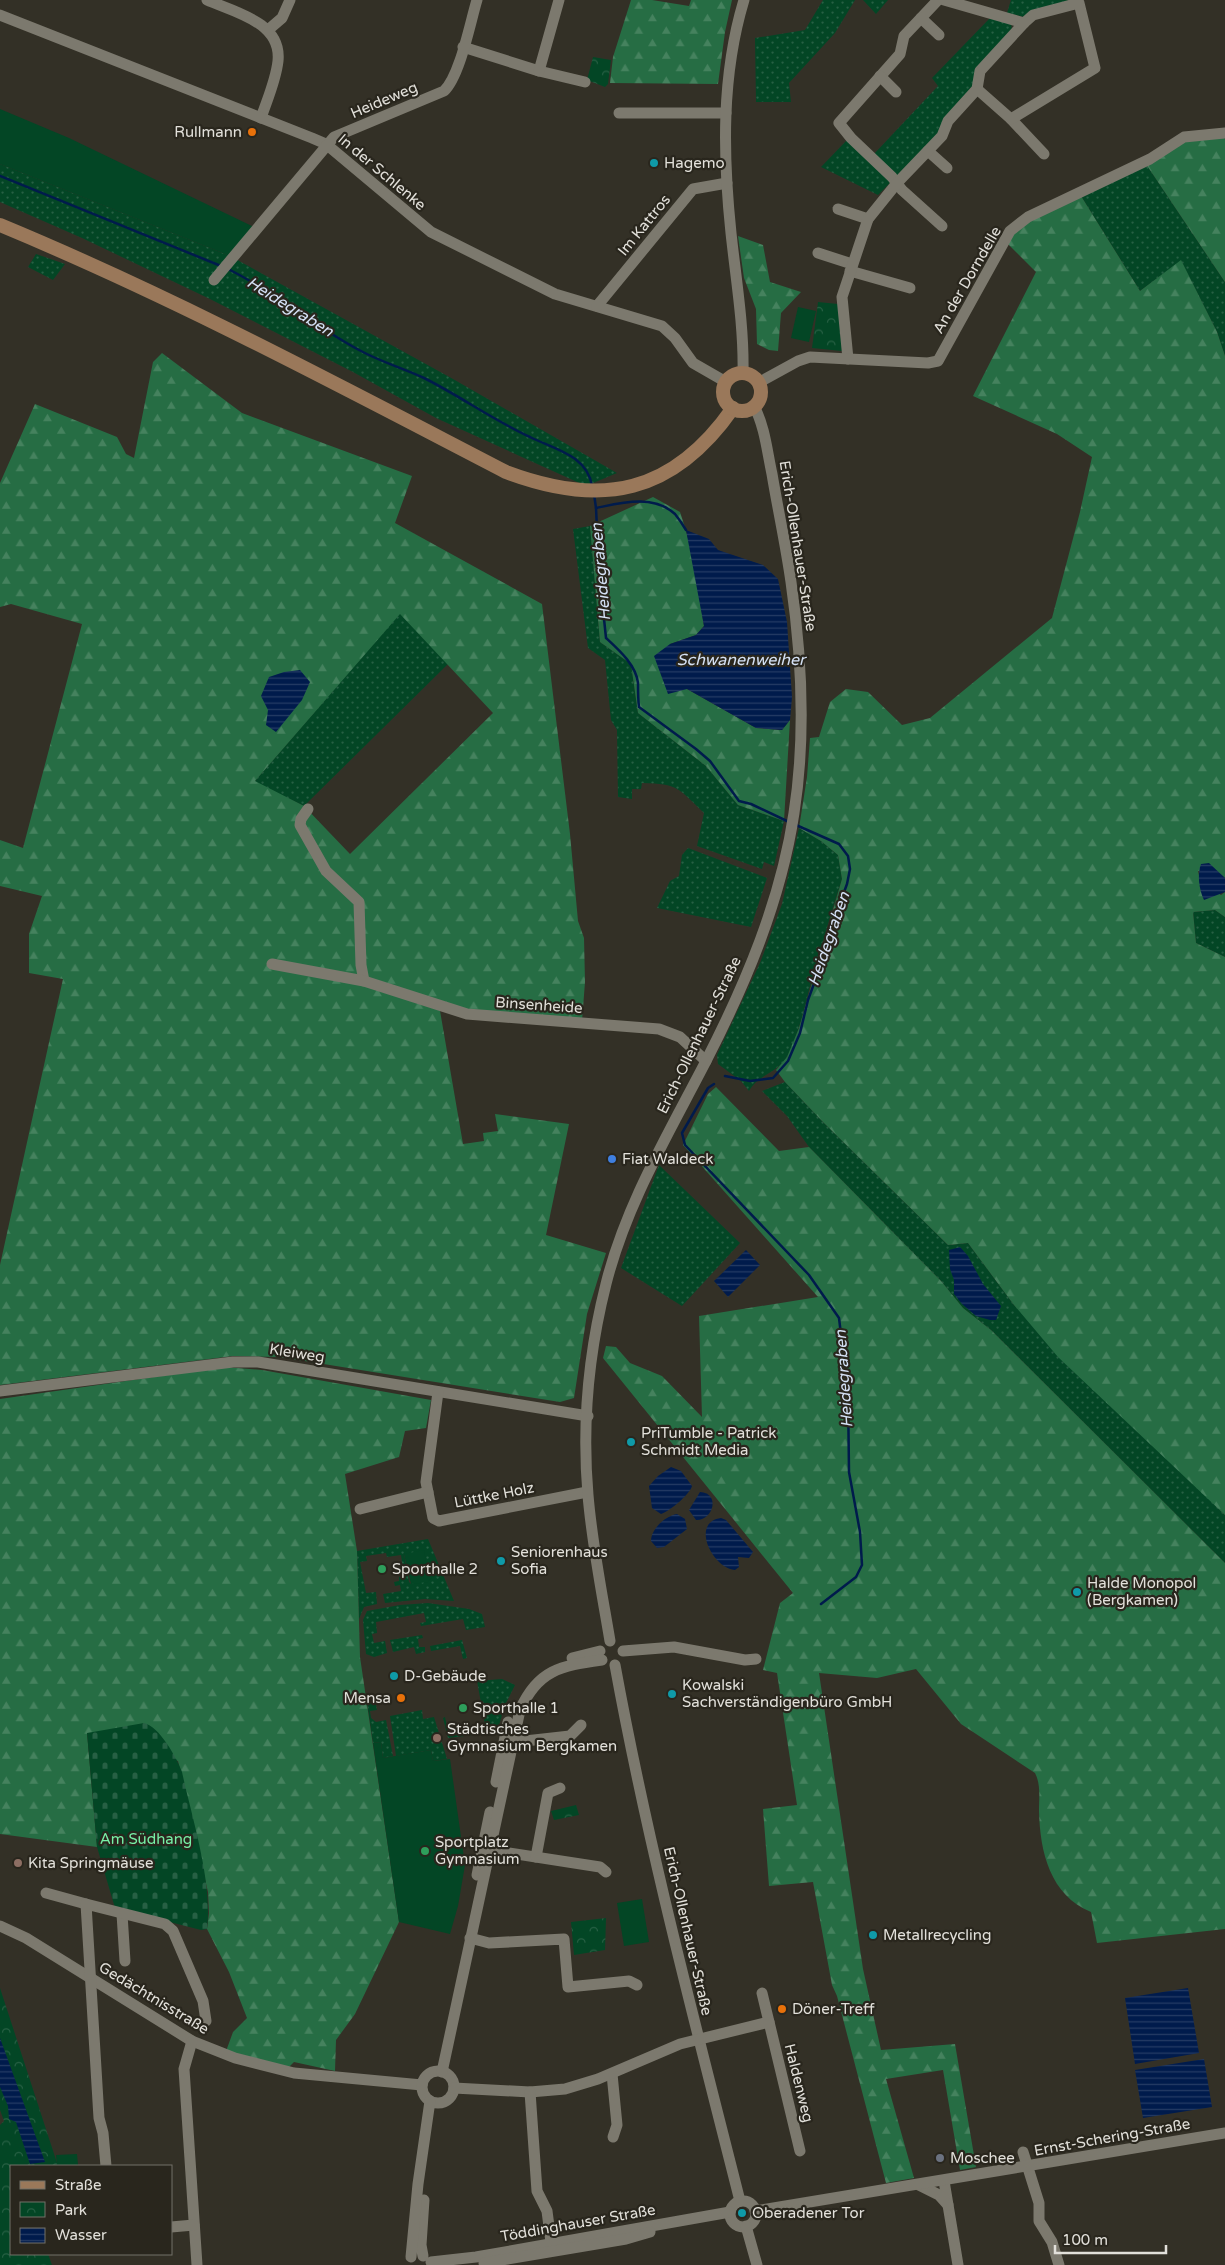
<svg xmlns="http://www.w3.org/2000/svg" width="1225" height="2265" viewBox="0 0 1225 2265" font-family="'Varela Round',sans-serif">
<defs>
<pattern id="grass-dots" width="8" height="8" patternUnits="userSpaceOnUse" patternTransform="scale(1.25)"><rect width="8" height="8" fill="#034625"/><path d="M2 2h.1M6 6h.1" fill="none" stroke="#276044" stroke-width="1.8" stroke-linecap="round"/></pattern>
<pattern id="forest-firs" width="22" height="20" patternUnits="userSpaceOnUse" patternTransform="scale(1.25)"><rect width="22" height="20" fill="#266d44"/><path d="M5 1l3.5 6h-7zM16 11l3.5 6h-7z" fill="#45825e"/></pattern>
<pattern id="cemetery-stones" width="16" height="16" patternUnits="userSpaceOnUse" patternTransform="scale(1.25)"><rect width="16" height="16" fill="#034625"/><path d="M2 7V4a2 2 0 0 1 4 0v3zM10 15v-3a2 2 0 0 1 4 0v3z" fill="#276044"/></pattern>
<pattern id="park-crowns" width="20" height="18" patternUnits="userSpaceOnUse" patternTransform="scale(1.25)"><rect width="20" height="18" fill="#034625"/><path d="M2 6a3 3 0 1 1 6 0M12 15a3 3 0 1 1 6 0" fill="none" stroke="#276044"/></pattern>
<pattern id="water-rules" width="6" height="5" patternUnits="userSpaceOnUse" patternTransform="scale(1.25)"><rect width="6" height="5" fill="#001b4c"/><path d="M0 2.5h6" fill="none" stroke="#253c65"/></pattern>
</defs>
<rect width="100%" height="100%" fill="#333026"/>
<g fill="url(#grass-dots)" fill-rule="evenodd">
<path d="M823 0H855L835 33 789 83 791 102H756L755 38 805 30Z"/>
<path d="M863 0H888L876 14Z"/>
<path d="M1011 0H1069L1024 17 1007 13Z"/>
<path d="M990 18 1011 22 1012 31 939 132 898 177 874 154 938 86 932 78Z"/>
<path d="M848 139 891 182 878 195 821 167Z"/>
<path d="M0 164 230 256 453 379 617 473 586 486 436 418 353 372 210 299 82 238 0 202Z"/>
<path d="M1146 164 1225 282V356L1217 332 1181 261 1140 291 1081 196Z"/>
<path d="M36 254 65 264 53 280 28 267Z"/>
<path d="M590 526 600 642 631 664 638 713 706 766 738 805 784 821 774 866 764 862 762 869 697 846 704 813C678 788 679 784 642 783L641 789H632V799L618 797 617 730 611 720 605 660 588 648 573 529Z"/>
<path d="M400 613 448 664 304 806 254 782Z"/>
<path d="M799 828 821 841 838 855 842 879C831 912 822 945 812 979 805 1004 800 1031 788 1055 779 1073 758 1074 749 1091L741 1081 718 1064 717 1055 760 963 782 904Z"/>
<path d="M688 848 767 878 751 927 657 908 670 881 679 876 682 855Z"/>
<path d="M1215 910 1225 917V957L1196 943 1193 912Z"/>
<path d="M785 1082 824 1123 948 1245 968 1243 1014 1305 1225 1515V1563L991 1330 963 1308 941 1281 809 1147 787 1116 762 1091Z"/>
<path d="M659 1165 740 1243 682 1306 621 1268Z"/>
<path d="M428 1539 454 1601 425 1599 385 1603 383 1594 401 1591 400 1585 395 1586 394 1582 399 1581V1577L404 1576 401 1555 387 1557 386 1553 366 1556 367 1561 360 1562 366 1593 376 1592 377 1604 364 1607 359 1619 357 1551ZM404 1554 429 1569 411 1584 409 1582Z"/>
<path d="M428 1603 469 1609 482 1614 485 1627 466 1630 463 1619 421 1626 420 1623 426 1622 424 1613 376 1622 377 1633 372 1634 374 1643 385 1641 387 1653 374 1657 366 1654 363 1620 367 1611 400 1605Z"/>
<path d="M422 1635 423 1638 418 1639 419 1647H425V1652L416 1654 414 1647 393 1652 390 1640Z"/>
<path d="M462 1640 467 1658 463 1659 460 1646 431 1651 430 1646Z"/>
<path d="M502 1679 515 1685 505 1705 497 1732 448 1738 443 1718 445 1717 449 1736 486 1730 477 1681Z"/>
<path d="M366 1695 375 1700 377 1710 370 1711 371 1718 376 1722 386 1720 393 1756 383 1758 381 1742 373 1743Z"/>
<path d="M422 1710 423 1719 434 1717 447 1759 433 1761 431 1750 396 1756 390 1716Z"/>
</g>
<g fill="url(#forest-firs)" fill-rule="evenodd">
<path d="M631 0H652L689 6 691 0H732L725 32 718 84 610 83 613 57Z"/>
<path d="M1223 137 1225 139V282L1146 164 1188 140Z"/>
<path d="M1081 196 1140 291 1181 260 1217 332 1225 356V878L1220 874 1198 871 1200 880 1221 895 1225 892V917L1215 910 1193 912 1196 943 1225 957V1515L1058 1357 1014 1305 968 1243 948 1245 824 1123 785 1082 776 1070 787 1057 799 1028 842 879 838 855 821 841 799 828 807 777 810 738 819 737 830 702 846 689 868 692 902 725 930 718 1052 618 1080 512 1092 457 1057 434 973 396 1036 272 1005 241 1010 231Z"/>
<path d="M738 236 763 245 770 282 801 292 781 313 778 351 769 350 757 344 756 309 744 278Z"/>
<path d="M162 353 242 413 412 476 395 523 542 604 570 834 578 921 584 938 585 982 582 1021 501 1016 439 1005 463 1144 484 1141 483 1133 498 1131 495 1114 569 1124 546 1235 606 1253 587 1314 574 1398 560 1402 280 1357 233 1356 0 1385V1265L63 979 29 973V934L42 896 0 886V840L23 848 82 624 11 604 0 607V483L35 404 117 437 126 454 134 458 153 362ZM400 614 493 713 350 854 304 806 255 781Z"/>
<path d="M653 497 680 512C693 548 698 588 704 626L696 635 670 644 687 689 756 728 782 730 790 720 784 821 738 805 706 766 638 713 631 664 600 642 590 526Z"/>
<path d="M716 1087 779 1151 809 1147 941 1281 963 1308 991 1330 1225 1563V1929L1097 1943 1091 1912C1050 1895 1040 1852 1039 1811 1039 1799 1041 1784 1035 1773L961 1724 916 1669 877 1678 819 1673 863 1969 881 2050 955 2044 976 2167 960 2170 943 2070 886 2079 914 2178 886 2183 837 1996 832 1985 813 1882 769 1886 763 1809 797 1805 777 1673 763 1670 780 1603 793 1593 603 1358 606 1346 616 1347 630 1363 662 1376 702 1417 699 1316 818 1297 683 1145 708 1094Z"/>
<path d="M224 1367 262 1370 431 1400 426 1428 405 1431 399 1457 345 1474 357 1551 360 1657 399 1922 355 2014 336 2040 335 2071 294 2062 286 2070 225 2054 233 2032 247 2018 229 1972 207 1929 209 1913 208 1892 178 1761 87 1733 97 1847 0 1834V1399Z"/>
</g>
<path fill="url(#cemetery-stones)" d="M144 1723C159 1726 177 1758 182 1772 192 1818 213 1883 207 1929L201 1930 115 1908 97 1847 87 1733Z"/>
<g fill="url(#park-crowns)">
<path d="M593 57 611 60 608 84 605 87 587 80Z"/>
<path d="M818 302 838 304 842 351 812 348Z"/>
<path d="M576 1805 579 1815 554 1820 551 1811Z"/>
<path d="M606 1918 605 1950 574 1955 571 1922Z"/>
<path d="M0 1988 58 2166H11V2254H48L52 2265H0V2125L4 2121 0 2110Z"/>
</g>
<g fill="#034625">
<path d="M0 109 69 138 254 227 230 256 0 164Z"/>
<path d="M798 307 816 311 809 342 791 338Z"/>
<path d="M424 1550 427 1567 431 1572 432 1577 428 1582 411 1584 404 1554Z"/>
<path d="M381 1742 383 1758 431 1750 433 1761 450 1759 465 1865 458 1906 450 1934 399 1922 373 1743Z"/>
<path d="M642 1899 649 1942 624 1946 617 1903Z"/>
<path d="M77 2154 78 2165 57 2166 56 2155Z"/>
</g>
<g fill="url(#water-rules)">
<path d="M686 530 709 539 718 550 763 565 778 579 787 622 792 697 790 720 782 730 756 728 687 689 668 694 654 656 670 644 696 635 704 626Z"/>
<path d="M300 670 310 682 302 700 276 732 266 725 268 710 261 696 269 677 284 672Z"/>
<path d="M1209 863 1225 878V892L1204 900C1199 890 1197 874 1201 864Z"/>
<path d="M960 1247 968 1256 983 1284 1001 1306 996 1320H990L976 1316 962 1304 954 1294V1280L950 1269 949 1250Z"/>
<path d="M746 1250 760 1265 728 1297 714 1281Z"/>
<path d="M671 1467 681 1471 692 1486C690 1494 670 1511 661 1514L652 1508 649 1486 658 1476Z"/>
<path d="M700 1492C721 1493 713 1521 696 1520L689 1510Z"/>
<path d="M677 1514 685 1519 687 1529 664 1547 657 1548 651 1541C651 1529 665 1516 677 1514Z"/>
<path d="M721 1518 726 1520 753 1552 749 1558 738 1557 739 1567 735 1570C712 1568 690 1522 721 1518Z"/>
<path d="M1188 1988 1199 2053 1135 2064 1125 1998Z"/>
<path d="M0 2038 45 2162 30 2164 16 2122 9 2119 8 2106 0 2087Z"/>
<path d="M1204 2059 1212 2107 1143 2118 1135 2070Z"/>
</g>
<g fill="none" stroke-linecap="round" stroke-linejoin="round">
<g stroke="#001b4c" stroke-width="2.5">
<path d="M0 176 221 266"/>
<path d="M228 269C275 292 315 327 361 351 381 362 403 368 424 378 460 396 493 420 530 437 554 449 587 455 592 486"/>
<path d="M594 494 596 508C621 503 653 494 675 514 679 519 683 525 686 530"/>
<path d="M596 508 599 571 606 638C619 650 636 665 638 683 638 691 638 699 639 707L696 749 710 761 739 801 751 804 789 822"/>
<path d="M725 1076 750 1081 773 1078 788 1061 800 1033 808 1000 822 962 832 925 847 884 850 869 848 856 839 844 796 825"/>
<path d="M714 1084 708 1088 682 1133 685 1145 809 1275 839 1318 848 1392 849 1472 860 1532 862 1565 856 1577 821 1604"/>
</g>
<g stroke="#7c796e" stroke-width="11">
<path d="M207 0C234 12 282 22 278 61 276 80 267 100 261 118"/>
<path d="M938 0 904 36 900 54 839 123 851 138 892 177 902 190 942 226"/>
<path d="M944 0 1024 23"/>
<path d="M0 15 312 138 326 144 431 232 555 294 662 326 675 338 693 363 726 382"/>
<path d="M921 18 939 35"/>
<path d="M268 30 282 18 290 0"/>
<path d="M463 47 539 71 585 82"/>
<path d="M539 71 559 0"/>
<path d="M880 76 896 92"/>
<path d="M619 113H726"/>
<path d="M1011 119 1044 154"/>
<path d="M928 151 947 168"/>
<path d="M838 209 868 219"/>
<path d="M818 253 852 264"/>
<path d="M850 271 910 288"/>
<path d="M214 280 334 137 444 91C460 76 470 23 477 0"/>
<path d="M597 306 693 189 727 183"/>
<path d="M848 359 842 297 868 219 897 183 942 136 948 121 977 89 980 71 1024 23 1033 15 1079 3 1095 68 1011 119 977 89"/>
<path d="M743 373C744 326 736 280 731 233 723 156 721 76 744 0"/>
<path d="M758 383 798 361 810 357 928 363 938 361 1010 231 1028 217 1150 159 1184 137 1225 133"/>
<path d="M308 809 301 819 300 825 326 871 359 902 361 965 364 981"/>
<path d="M272 964 364 981 467 1014 659 1029 680 1037 706 1061"/>
<path d="M0 1391 233 1362H258L588 1416"/>
<path d="M438 1392 426 1482 433 1518 439 1521 587 1492"/>
<path d="M360 1509 428 1492"/>
<path d="M610 1641C602 1593 592 1544 588 1495 582 1425 589 1351 606 1284 626 1204 669 1133 706 1061 746 983 781 900 794 813 806 736 802 658 791 582 786 546 778 510 772 474 767 451 765 427 754 406"/>
<path d="M623 1651 674 1647 745 1660 756 1659"/>
<path d="M572 1658 600 1651"/>
<path d="M615 1665C648 1846 695 2023 740 2201"/>
<path d="M506 1737 525 1741 570 1736 581 1725"/>
<path d="M496 1782 508 1722"/>
<path d="M484 1849 600 1867 606 1872"/>
<path d="M536 1857 548 1793 560 1788"/>
<path d="M477 1875 490 1812"/>
<path d="M46 1893 86 1904"/>
<path d="M122 1914 125 1961"/>
<path d="M0 1926 26 1938 192 2041 235 2058 294 2073 422 2085"/>
<path d="M470 1938 489 1943 564 1939 568 1987 629 1981 637 1985"/>
<path d="M769 2022 800 2151"/>
<path d="M192 2041 184 2069 197 2265"/>
<circle cx="438" cy="2087" r="16"/>
<path d="M442 2072 520 1710C538 1670 560 1666 602 1660"/>
<path d="M612 2074 617 2125 613 2137"/>
<path d="M454 2088 530 2092 565 2089 598 2079 680 2044 769 2022 762 1993"/>
<path d="M530 2092 537 2191 547 2211 551 2242"/>
<path d="M1023 2152 1039 2203V2221L1052 2242 1059 2265"/>
<path d="M106 2166 103 2133 99 2118 86 1904 165 1924 173 1931 203 2001 206 2021"/>
<path d="M944 2181 958 2265"/>
<path d="M919 2185 939 2195 948 2205"/>
<circle cx="743" cy="2214" r="13"/>
<path d="M755 2211 1225 2133"/>
<path d="M746 2226 757 2265"/>
<path d="M171 2227 194 2225"/>
<path d="M423 2256 421 2245 424 2200"/>
<path d="M411 2257 418 2184 430 2101"/>
<path d="M431 2262 476 2257 730 2212"/>
<path d="M484 2263 626 2239 650 2232"/>
</g>
<g stroke="#9a785a" stroke-width="14">
<path d="M0 225C174 297 340 386 506 472 602 508 673 494 733 408"/>
<circle cx="742" cy="392" r="19"/>
</g>
</g>
<g fill="#e8710a" stroke="#29261d" stroke-width="2">
<circle cx="252" cy="132" r="5"/>
<circle cx="401" cy="1698" r="5"/>
<circle cx="782" cy="2009" r="5"/>
</g>
<g fill="#0f9aa8" stroke="#29261d" stroke-width="2">
<circle cx="654" cy="163" r="5"/>
<circle cx="631" cy="1442" r="5"/>
<circle cx="501" cy="1561" r="5"/>
<circle cx="1077" cy="1592" r="5"/>
<circle cx="394" cy="1676" r="5"/>
<circle cx="672" cy="1694" r="5"/>
<circle cx="873" cy="1935" r="5"/>
<circle cx="742" cy="2213" r="5"/>
</g>
<circle fill="#3f7fe0" stroke="#29261d" stroke-width="2" cx="612" cy="1159" r="5"/>
<g fill="#2e9e5b" stroke="#29261d" stroke-width="2">
<circle cx="382" cy="1569" r="5"/>
<circle cx="463" cy="1708" r="5"/>
<circle cx="425" cy="1851" r="5"/>
</g>
<g fill="#8d6e63" stroke="#29261d" stroke-width="2">
<circle cx="437" cy="1738" r="5"/>
<circle cx="18" cy="1863" r="5"/>
</g>
<circle fill="#6b7280" stroke="#29261d" stroke-width="2" cx="940" cy="2158" r="5"/>
<g text-anchor="middle" dominant-baseline="central" stroke-width="4.5" stroke-linejoin="round" paint-order="stroke">
<g font-size="15" fill="#e2e0da" stroke="#29261d">
<text transform="translate(384 100) rotate(-23)">Heideweg</text>
<text transform="translate(382 172) rotate(40)">In der Schlenke</text>
<text transform="translate(644 225) rotate(-51)">Im Kattros</text>
<text transform="translate(967 280) rotate(-60)">An der Dorndelle</text>
<text transform="translate(798 546) rotate(81)">Erich-Ollenhauer-Straße</text>
<text transform="translate(539 1005) rotate(4)">Binsenheide</text>
<text transform="translate(699 1035) rotate(-64)">Erich-Ollenhauer-Straße</text>
<text transform="translate(297 1353) rotate(9)">Kleiweg</text>
<text transform="translate(494 1495) rotate(-11)">Lüttke Holz</text>
<text transform="translate(688 1931) rotate(77)">Erich-Ollenhauer-Straße</text>
<text transform="translate(154 1998) rotate(31)">Gedächtnisstraße</text>
<text transform="translate(799 2083) rotate(76)">Haldenweg</text>
<text transform="translate(1112 2137) rotate(-10)">Ernst-Schering-Straße</text>
<text transform="translate(578 2223) rotate(-10)">Töddinghauser Straße</text>
</g>
<g font-size="15" fill="#e2e0da" stroke="#29261d" text-anchor="start">
<text x="242" y="132" text-anchor="end">Rullmann</text>
<text x="664" y="163">Hagemo</text>
<text x="622" y="1159">Fiat Waldeck</text>
<text x="641" y="1433">PriTumble - Patrick<tspan x="641" dy="17">Schmidt Media</tspan></text>
<text x="511" y="1552">Seniorenhaus<tspan x="511" dy="17">Sofia</tspan></text>
<text x="392" y="1569">Sporthalle 2</text>
<text x="1087" y="1583">Halde Monopol<tspan x="1087" dy="17">(Bergkamen)</tspan></text>
<text x="404" y="1676">D-Gebäude</text>
<text x="682" y="1685">Kowalski<tspan x="682" dy="17">Sachverständigenbüro GmbH</tspan></text>
<text x="391" y="1698" text-anchor="end">Mensa</text>
<text x="473" y="1708">Sporthalle 1</text>
<text x="447" y="1729">Städtisches<tspan x="447" dy="17">Gymnasium Bergkamen</tspan></text>
<text x="435" y="1842">Sportplatz<tspan x="435" dy="17">Gymnasium</tspan></text>
<text x="28" y="1863">Kita Springmäuse</text>
<text x="883" y="1935">Metallrecycling</text>
<text x="792" y="2009">Döner-Treff</text>
<text x="950" y="2158">Moschee</text>
<text x="752" y="2213">Oberadener Tor</text>
</g>
<g font-size="15" fill="#77f0a6" stroke="#29261d">
<text x="146" y="1839">Am Südhang</text>
</g>
<g font-size="16" font-style="italic" fill="#d4e1f5" stroke="#29261d">
<text transform="translate(290 307) rotate(32)">Heidegraben</text>
<text transform="translate(601 572) rotate(-95)">Heidegraben</text>
<text x="741" y="660">Schwanenweiher</text>
<text transform="translate(829 939) rotate(-71)">Heidegraben</text>
<text transform="translate(844 1379) rotate(-94)">Heidegraben</text>
</g>
</g>
<rect x="10" y="2165" width="162" height="90" fill="#29261d" stroke="#737069"/>
<rect x="20" y="2181" width="25" height="8" fill="#9a785a" stroke="#737069"/>
<text x="55" y="2190" font-size="15" fill="#e2e0da">Straße</text>
<rect x="20" y="2202" width="25" height="15" fill="url(#park-crowns)" stroke="#737069"/>
<text x="55" y="2215" font-size="15" fill="#e2e0da">Park</text>
<rect x="20" y="2228" width="25" height="15" fill="url(#water-rules)" stroke="#737069"/>
<text x="55" y="2240" font-size="15" fill="#e2e0da">Wasser</text>
<path d="M1055 2245v8h111v-8" fill="none" stroke="#e2e0da" stroke-width="2.5"/>
<text x="1062" y="2245" font-size="15" fill="#e2e0da" stroke="#29261d" stroke-width="4" paint-order="stroke">100 m</text>
</svg>
